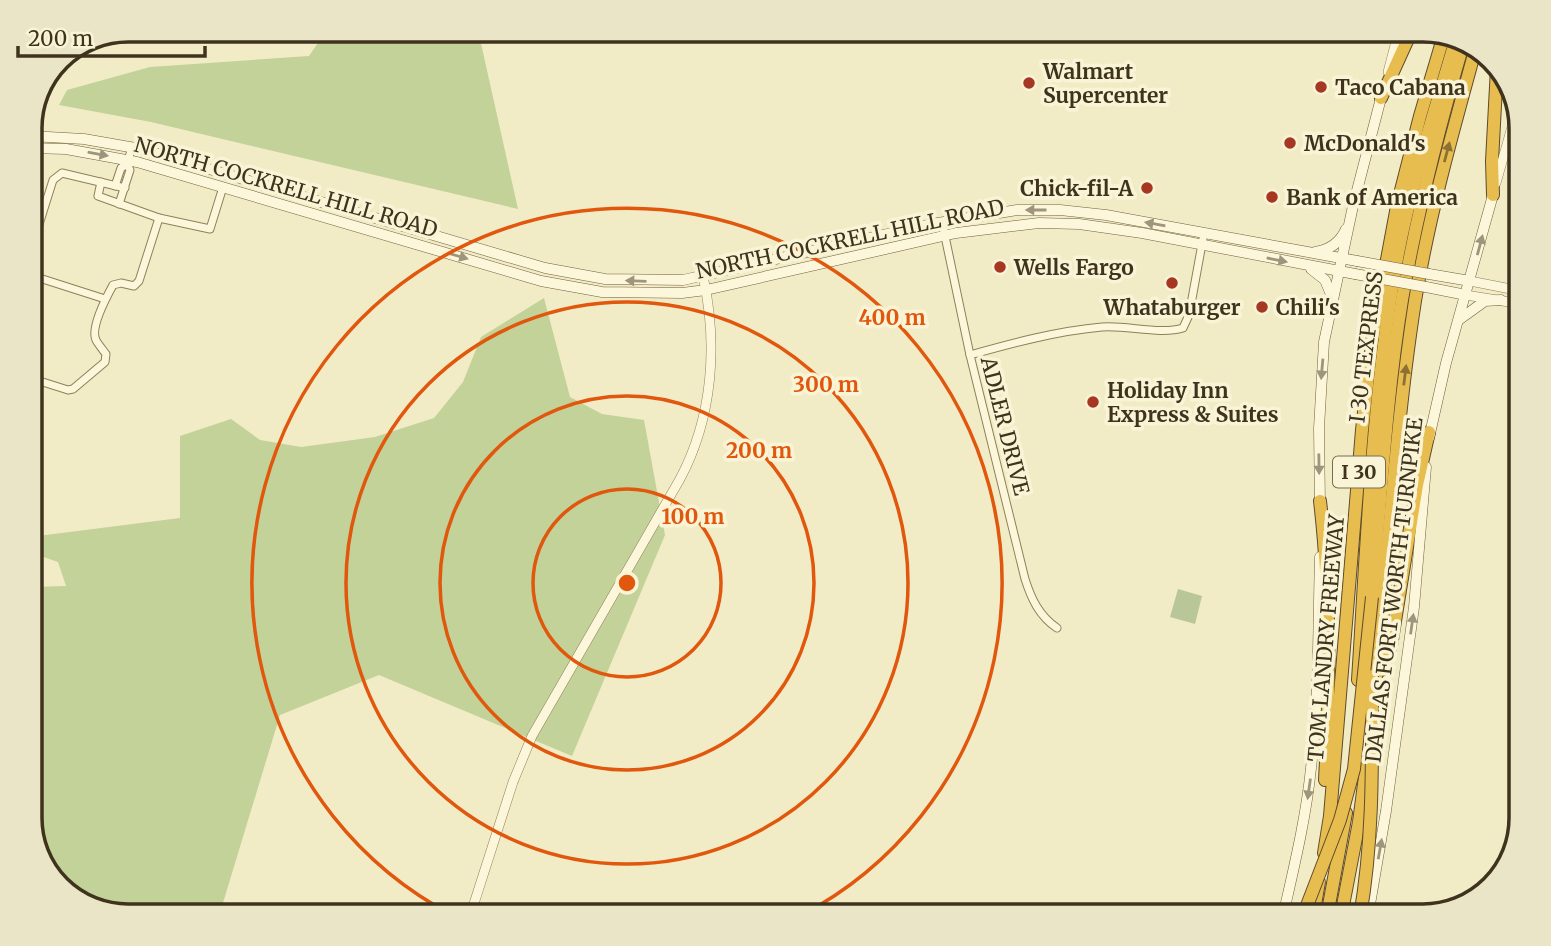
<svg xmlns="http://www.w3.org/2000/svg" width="1551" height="946" viewBox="0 0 1551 946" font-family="Merriweather,serif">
<rect width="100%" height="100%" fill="#f2ecc6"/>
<g fill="#c2d298">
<path d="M327 30H357L401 43 405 30H478L518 209 151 122 59 105 67 90 150 67 309 56Z"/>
<path d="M544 298 570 397 602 414 644 420 665 535 572 756 379 675 280 715 219 916H128L79 903 43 867 30 824V587L66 586 58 562 35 554 30 537 180 518V436L231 419 260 440 301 447 375 437 434 418 463 382 481 337Z"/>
</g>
<path fill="#b9c698" d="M1178 589 1202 596 1195 624 1170 617Z"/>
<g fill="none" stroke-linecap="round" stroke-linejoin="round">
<defs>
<g id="minor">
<path d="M101 182 98 196 159 218 210 229 223 187"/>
<path d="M115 186 121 168 127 164 132 147"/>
<path d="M119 204 130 170 127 164"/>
<path d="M942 222 970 355 1025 579C1031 598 1039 616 1057 628"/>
<path d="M30 253 53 180 62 173 125 188"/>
<path d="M30 275 105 299"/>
<path d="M970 355C1013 343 1057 331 1102 327 1127 325 1160 335 1183 328L1189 315 1204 233"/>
<path d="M30 378 68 390 73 389 105 362 106 354C103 350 98 344 96 340 90 328 107 296 113 285L121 283 134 286 139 281 159 218"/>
</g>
<g id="tertiary">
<path d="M1388 72 1399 30"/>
<path d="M1496 183 1517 109"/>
<path d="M1470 281 1521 291"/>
<path d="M1466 295 1521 304"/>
<path d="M470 916 513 782 532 736 680 479C713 417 718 344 703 276"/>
</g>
<g id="secondary">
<path d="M30 136 84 139 141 149 545 268 605 279 683 280 932 224 1017 210H1060L1106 215 1357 261"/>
<path d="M30 148 66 149 137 162 541 281 602 292 682 293 706 290 956 233 1039 223 1079 224 1142 233 1355 274"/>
<path d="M1315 252C1329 250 1340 243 1346 229"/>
<path d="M1311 269 1325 280 1332 297"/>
<path d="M1429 274 1470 281"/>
<path d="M1426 287 1466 295"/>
<path d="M1460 319 1485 301 1501 300"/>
<path d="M1429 438 1446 363 1493 195"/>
<path d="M1320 507 1319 428 1324 342 1353 206 1381 98"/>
<path d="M1283 916C1294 867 1306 818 1311 768 1319 698 1318 627 1320 557"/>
<path d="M1368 916 1386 811 1414 607 1426 467"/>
</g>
<g id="motorway">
<path d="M1381 98 1412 30"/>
<path d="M1493 195 1492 161 1497 68"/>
<path d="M1320 501C1331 594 1330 687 1325 780"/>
<path d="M1372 597C1381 498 1386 398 1402 300 1417 212 1439 127 1464 41"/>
<path d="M1381 670 1391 646 1417 485 1429 432"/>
<path d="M1358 680C1367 541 1372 401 1396 264 1410 187 1434 113 1456 39"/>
<path d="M1375 688C1388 559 1395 429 1415 301 1429 215 1453 131 1476 47"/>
<path d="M1324 853 1330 816 1362 430 1372 340 1397 206 1420 116 1444 35"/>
<path d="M1313 916 1319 882"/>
<path d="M1327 916 1346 813"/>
<path d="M1341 916 1359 822 1367 761"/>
</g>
</defs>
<use href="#minor" stroke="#907f59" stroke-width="9"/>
<use href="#tertiary" stroke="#907f59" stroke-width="10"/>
<use href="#secondary" stroke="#725f3c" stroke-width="11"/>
<use href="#motorway" stroke="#5d4b2d" stroke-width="14"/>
<use href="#minor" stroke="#fcf7da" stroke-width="7"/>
<use href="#tertiary" stroke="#fcf7da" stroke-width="9"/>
<use href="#secondary" stroke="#fcf7da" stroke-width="10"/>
<use href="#motorway" stroke="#e8bd50" stroke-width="12"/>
<defs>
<g id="secondary-bridge">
<path d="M1357 261 1429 274"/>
<path d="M1355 274 1426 287"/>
</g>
<g id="motorway-bridge">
<path d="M1303 916 1340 820 1354 769 1372 597"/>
<path d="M1360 916C1374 837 1372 756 1372 676"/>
</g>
</defs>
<use href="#secondary-bridge" stroke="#725f3c" stroke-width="11" stroke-linecap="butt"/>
<use href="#motorway-bridge" stroke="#5d4b2d" stroke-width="14" stroke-linecap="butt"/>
<use href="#secondary-bridge" stroke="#fcf7da" stroke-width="10"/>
<use href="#motorway-bridge" stroke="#e8bd50" stroke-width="12"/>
</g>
<defs><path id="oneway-solid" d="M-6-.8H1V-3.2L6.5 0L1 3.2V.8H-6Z" transform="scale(1.75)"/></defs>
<g fill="#8b7134">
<use href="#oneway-solid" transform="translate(1447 152) rotate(-75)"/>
<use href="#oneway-solid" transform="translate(1405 375) rotate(-83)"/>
</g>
<g fill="#9e957c">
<use href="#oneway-solid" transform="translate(98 154) rotate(10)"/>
<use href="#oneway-solid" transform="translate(1036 210) rotate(-180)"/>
<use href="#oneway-solid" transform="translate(1155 224) rotate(-170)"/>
<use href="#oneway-solid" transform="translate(1480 245) rotate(-75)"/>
<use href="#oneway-solid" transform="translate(458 256) rotate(16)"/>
<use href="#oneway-solid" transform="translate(1277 260) rotate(11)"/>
<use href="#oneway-solid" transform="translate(636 281) rotate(-178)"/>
<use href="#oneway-solid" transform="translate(1322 369) rotate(95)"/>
<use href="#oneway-solid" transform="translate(1319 464) rotate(89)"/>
<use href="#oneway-solid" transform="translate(1412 624) rotate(-82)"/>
<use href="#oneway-solid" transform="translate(1309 789) rotate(98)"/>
<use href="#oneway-solid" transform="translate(1380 849) rotate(-80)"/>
</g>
<g fill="none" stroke="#e0570d" stroke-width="3.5">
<circle cx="627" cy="583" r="94"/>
<circle cx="627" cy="583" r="187"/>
<circle cx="627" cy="583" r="281"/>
<path d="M454 916A375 375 0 1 1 800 916"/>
</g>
<g fill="#a53723" stroke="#f9f4d6" stroke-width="2.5">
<circle cx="1029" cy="83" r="7"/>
<circle cx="1321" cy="87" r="7"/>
<circle cx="1290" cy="143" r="7"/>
<circle cx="1147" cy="188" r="7"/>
<circle cx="1272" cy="197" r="7"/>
<circle cx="1000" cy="267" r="7"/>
<circle cx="1172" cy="283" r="7"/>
<circle cx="1262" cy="307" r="7"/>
<circle cx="1093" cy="402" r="7"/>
</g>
<g text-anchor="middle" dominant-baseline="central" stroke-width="7" stroke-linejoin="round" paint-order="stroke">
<rect fill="#f9f4d6" stroke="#776d55" stroke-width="2" x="1333" y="456.5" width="52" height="31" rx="5"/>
<g font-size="19" font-weight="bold" fill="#3f331e">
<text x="1359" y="472">I 30</text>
</g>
<g font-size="21" font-weight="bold" fill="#3f331e" stroke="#f9f4d6" text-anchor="start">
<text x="1043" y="71">Walmart<tspan x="1043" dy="24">Supercenter</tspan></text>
<text x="1335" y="87">Taco Cabana</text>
<text x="1304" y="143">McDonald's</text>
<text x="1133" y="188" text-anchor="end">Chick-fil-A</text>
<text x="1286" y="197">Bank of America</text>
<text x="1014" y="267">Wells Fargo</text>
<text x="1172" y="307" text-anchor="middle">Whataburger</text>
<text x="1276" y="307">Chili's</text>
<text x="1107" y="390">Holiday Inn<tspan x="1107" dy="24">Express &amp; Suites</tspan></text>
</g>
<g font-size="21" fill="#3f331e" stroke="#f9f4d6">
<text transform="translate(286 187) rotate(16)">NORTH COCKRELL HILL ROAD</text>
<text transform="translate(850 239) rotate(-12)">NORTH COCKRELL HILL ROAD</text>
<text transform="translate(1366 347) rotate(-83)">I 30 TEXPRESS</text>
<text transform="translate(1005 426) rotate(76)">ADLER DRIVE</text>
<text transform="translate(1394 590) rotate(-83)">DALLAS FORT WORTH TURNPIKE</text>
<text transform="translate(1326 638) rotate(-85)">TOM LANDRY FREEWAY</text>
</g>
</g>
<path d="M0 0H1551V946H0ZM128 42H1423A86 86 0 0 1 1509 128V818A86 86 0 0 1 1423 904H128A86 86 0 0 1 42 818V128A86 86 0 0 1 128 42Z" fill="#eae5c7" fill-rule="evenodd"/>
<path fill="none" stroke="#3f331e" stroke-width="3.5" d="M128 42H1423A86 86 0 0 1 1509 128V818A86 86 0 0 1 1423 904H128A86 86 0 0 1 42 818V128A86 86 0 0 1 128 42Z"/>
<circle cx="627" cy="583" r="10" fill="#e0570d" stroke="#f9f4d6" stroke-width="3.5"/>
<g font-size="21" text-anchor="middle" font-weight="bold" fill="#e0570d" stroke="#f9f4d6" stroke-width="7" stroke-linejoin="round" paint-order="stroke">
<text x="892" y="325">400 m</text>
<text x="826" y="392">300 m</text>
<text x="759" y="458">200 m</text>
<text x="693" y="524">100 m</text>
</g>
<path d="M18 46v10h187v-10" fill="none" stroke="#3f331e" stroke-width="3.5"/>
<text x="28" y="46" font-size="21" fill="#3f331e" stroke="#f9f4d6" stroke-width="5" paint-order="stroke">200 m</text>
</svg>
